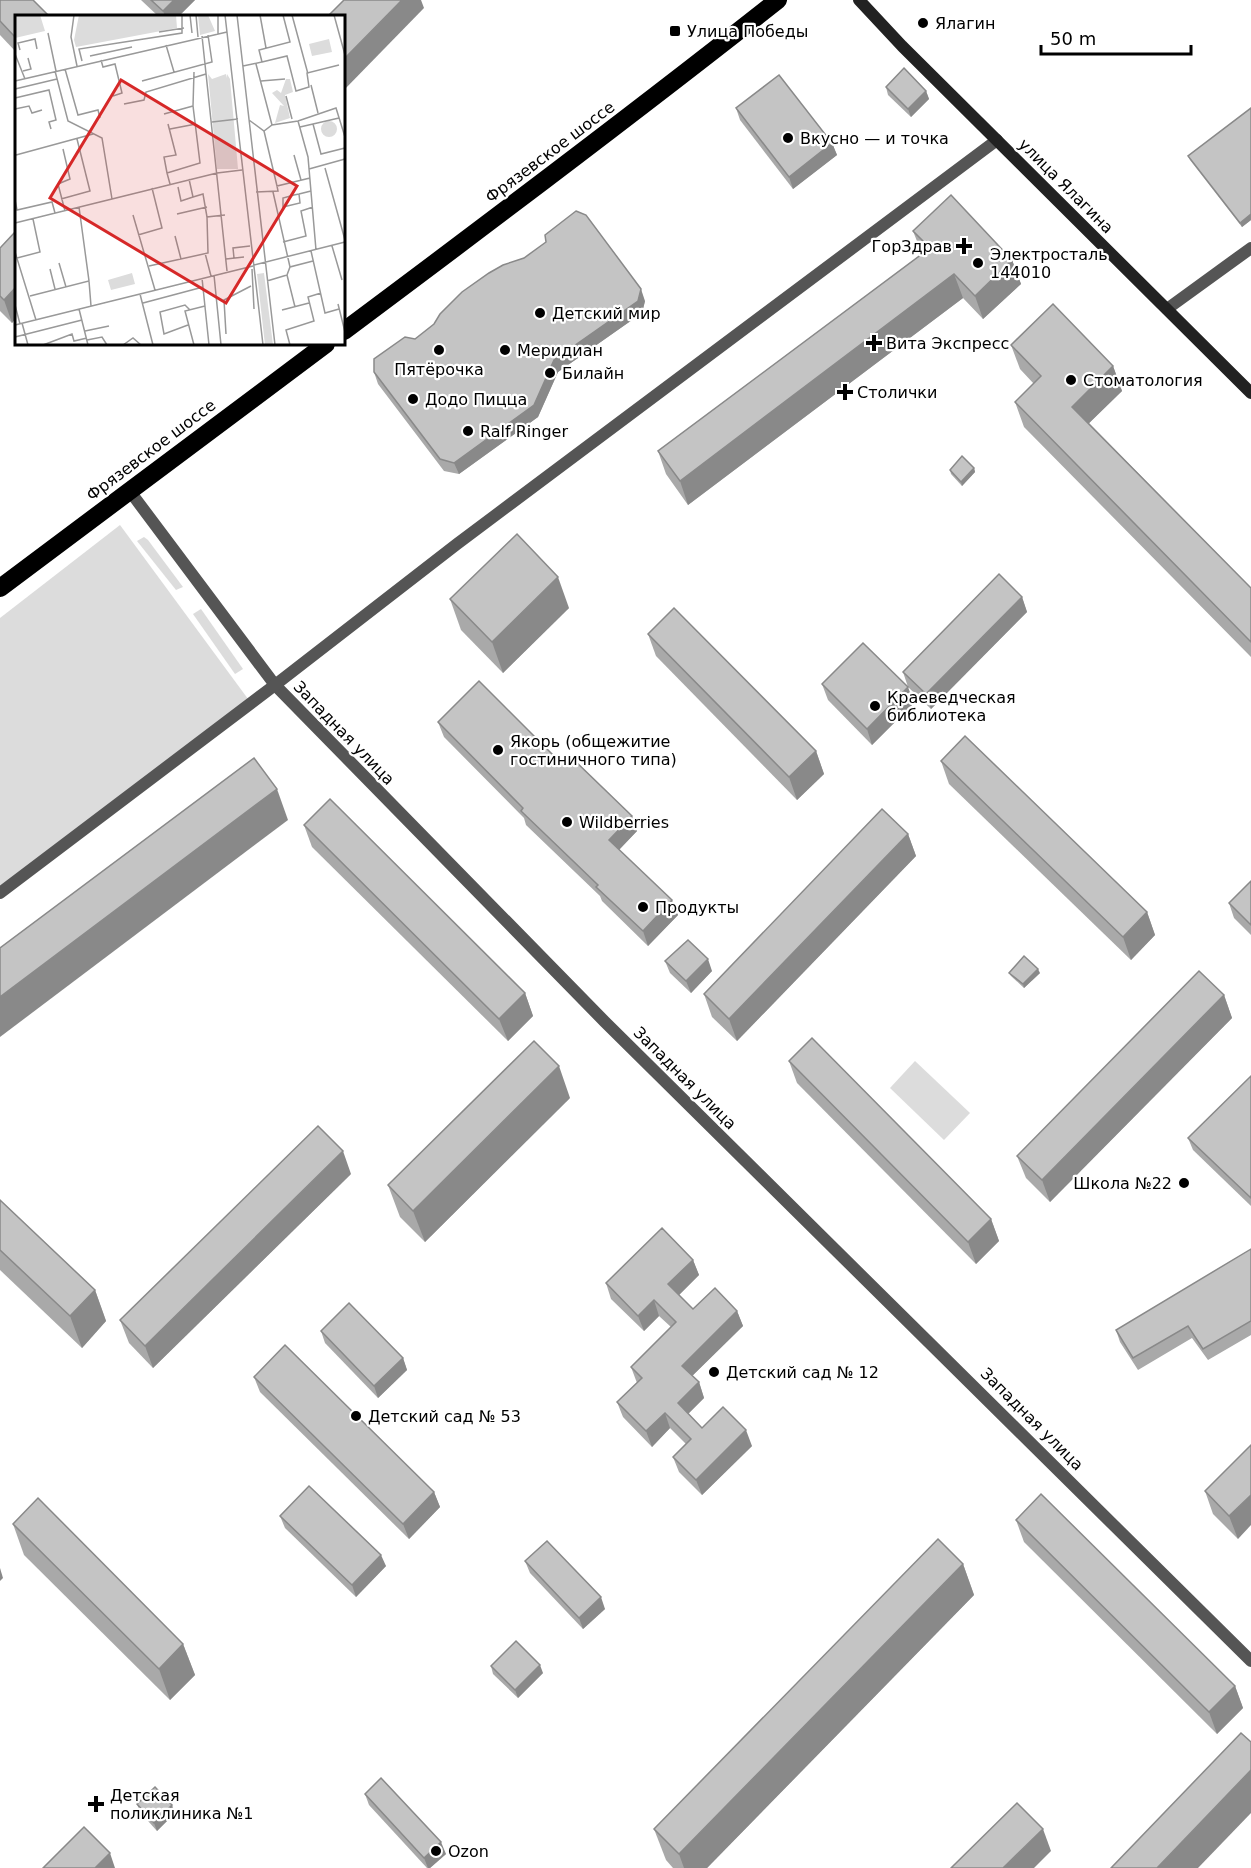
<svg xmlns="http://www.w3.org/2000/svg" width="1251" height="1868" viewBox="0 0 1251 1868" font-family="'DejaVu Sans',sans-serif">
<rect width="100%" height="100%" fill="#fff"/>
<g fill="#dcdcdc">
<path d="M120 525 251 703 0 888V618Z"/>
<path d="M144 537 148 540 183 587 176 590 137 541Z"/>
<path d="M201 609 243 669 235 674 193 614Z"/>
<path d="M915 1061 970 1113 944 1140 890 1088Z"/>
</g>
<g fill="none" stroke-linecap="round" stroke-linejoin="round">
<g stroke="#555" stroke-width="12">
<path d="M1167 309 1251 248"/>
<path d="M129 490 275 685 605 1022 1251 1661"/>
<path d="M0 893 275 685 457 544 997 140"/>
</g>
<path stroke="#222" stroke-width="12" d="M859 0 902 46 1251 393"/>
<g stroke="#000" stroke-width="18">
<path d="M344 331C490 222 635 113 778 0"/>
<path d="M0 588 326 344"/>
</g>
</g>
<g fill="#a9a9a9">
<path d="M0 0 16 16V52L0 35Z"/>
<path d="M141 0H195L179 16H158Z"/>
<path d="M886 87 926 91 929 99 911 117 888 95Z"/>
<path d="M736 108 832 143 837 155 793 189 740 120Z"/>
<path d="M1251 108V220L1242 227 1190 160 1188 156Z"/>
<path d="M16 231V318L12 323 0 311V248Z"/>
<path d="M913 231 1012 260 1021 284 983 319 963 298 688 505 666 474 658 451 922 254Z"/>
<path d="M645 301 642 313 558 372 538 417 459 474 444 471 378 384 374 372 415 339Z"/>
<path d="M1011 345 1113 366 1122 391 1089 423 1251 588V657L1024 427 1015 402 1034 384 1020 369Z"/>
<path d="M974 468 975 472 962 486 951 474 950 470Z"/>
<path d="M1022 597 1027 612 931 709 908 687 903 672Z"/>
<path d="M450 599 569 608 503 673 461 630Z"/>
<path d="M648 634 816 751 824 774 797 800 656 656Z"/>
<path d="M822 684 914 703 872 745 828 700Z"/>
<path d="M438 722 564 766 637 831 619 850 678 915 648 946 602 901 600 896 526 825 524 818 444 737Z"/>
<path d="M941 761 1147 912 1155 935 1131 960 949 784Z"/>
<path d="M304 825 525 993 533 1016 508 1041 312 847Z"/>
<path d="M908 834 916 856 737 1041 712 1017 704 994Z"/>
<path d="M1251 881V935L1234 918 1229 903Z"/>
<path d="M665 961 712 971 691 993 670 973Z"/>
<path d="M1009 973H1040L1024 988 1011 976Z"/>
<path d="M1224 995 1232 1018 1050 1202 1026 1178 1017 1156Z"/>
<path d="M789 1061 991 1219 999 1241 976 1264 797 1083Z"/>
<path d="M1251 1076V1206L1193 1150 1188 1138Z"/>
<path d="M570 1098 425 1242 400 1217 388 1185Z"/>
<path d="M351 1174 153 1368 129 1343 120 1320Z"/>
<path d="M0 1200 95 1290 106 1321 82 1348 0 1270Z"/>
<path d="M1251 1249V1335L1208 1360 1192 1338 1138 1370 1120 1342 1116 1330Z"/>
<path d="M693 1260 699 1275 679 1295 693 1309 737 1311 743 1326 692 1376 699 1382 704 1398 688 1414 702 1428 752 1446 702 1495 679 1472 673 1457 686 1444 670 1428 652 1447 623 1417 617 1402 637 1383 631 1367 671 1327 659 1316 644 1331 611 1299 606 1283Z"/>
<path d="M321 1331 403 1358 407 1370 378 1398 325 1343Z"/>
<path d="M254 1377 434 1492 440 1507 409 1539 260 1392Z"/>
<path d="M1251 1445 1238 1539 1213 1514 1205 1491Z"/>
<path d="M280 1516 386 1566 356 1597 285 1528Z"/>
<path d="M1016 1520 1235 1686 1243 1708 1217 1734 1024 1542Z"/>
<path d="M13 1524 183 1644 195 1675 170 1700 24 1555Z"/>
<path d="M525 1561 605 1609 583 1629 530 1573Z"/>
<path d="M963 1564 974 1595 707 1868H673L666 1860 654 1829Z"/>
<path d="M491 1666 543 1673 518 1698 493 1674Z"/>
<path d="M365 1794 446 1854 430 1868H427L369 1805Z"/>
<path d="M137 1804 175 1813 157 1831 140 1812Z"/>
</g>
<g fill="#898989">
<path d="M174 0H195L179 16H165L163 11Z"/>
<path d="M402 0H421L424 8 344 90V59Z"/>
<path d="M926 91 929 99 911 117 908 109Z"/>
<path d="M832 143 837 155 793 189 789 177Z"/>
<path d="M1251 214V220L1242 227 1240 223Z"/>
<path d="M1012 260 1021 284 983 319 975 296Z"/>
<path d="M954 274 963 298 688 505 680 481Z"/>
<path d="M16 287V318L12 323 4 300Z"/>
<path d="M641 289 645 301 642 313 558 372 538 417 459 474 454 463 554 360Z"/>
<path d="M1113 366 1122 391 1081 431 1072 407Z"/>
<path d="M974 468 975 472 962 486 961 482Z"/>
<path d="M558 577 569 608 503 673 492 642Z"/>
<path d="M1022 597 1027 612 931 709 926 694Z"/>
<path d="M908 687 914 703 872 745 867 729Z"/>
<path d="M816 751 824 774 797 800 789 777Z"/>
<path d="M277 789 288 820 0 1037V997Z"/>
<path d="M632 816 637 831 614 855 609 840Z"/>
<path d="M908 834 916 856 737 1041 729 1019Z"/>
<path d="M672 900 678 915 648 946 643 931Z"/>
<path d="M1147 912 1155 935 1131 960 1123 937Z"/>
<path d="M708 959 712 971 691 993 686 981Z"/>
<path d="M1038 969 1040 973 1024 988 1023 984Z"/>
<path d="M525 993 533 1016 508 1041 499 1019Z"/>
<path d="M1224 995 1232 1018 1050 1202 1042 1180Z"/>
<path d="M559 1066 570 1098 425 1242 413 1211Z"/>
<path d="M343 1151 351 1174 153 1368 145 1346Z"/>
<path d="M991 1219 999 1241 976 1264 968 1242Z"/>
<path d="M693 1260 699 1275 674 1300 668 1284Z"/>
<path d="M95 1290 106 1321 82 1348 70 1316Z"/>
<path d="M654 1300 659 1316 644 1331 638 1316Z"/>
<path d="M737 1311 743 1326 687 1381 682 1366Z"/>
<path d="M403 1358 407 1370 378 1398 374 1386Z"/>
<path d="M699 1382 704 1398 683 1419 678 1403Z"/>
<path d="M665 1413 670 1428 652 1447 646 1431Z"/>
<path d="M746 1430 752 1446 702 1495 696 1480Z"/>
<path d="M434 1492 440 1507 409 1539 403 1524Z"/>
<path d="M1251 1495V1525L1238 1539 1229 1516Z"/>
<path d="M381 1555 386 1566 356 1597 352 1585Z"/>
<path d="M963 1564 974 1595 707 1868H684L679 1854Z"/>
<path d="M0 1568 3 1578 0 1581Z"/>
<path d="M601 1597 605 1609 583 1629 579 1618Z"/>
<path d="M183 1644 195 1675 170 1700 159 1669Z"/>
<path d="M540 1665 543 1673 518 1698 515 1690Z"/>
<path d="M1235 1686 1243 1708 1217 1734 1209 1712Z"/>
<path d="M1251 1770V1813L1198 1868H1157Z"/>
<path d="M172 1805 175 1813 157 1831 154 1823Z"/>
<path d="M1043 1829 1051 1851 1034 1868H1003Z"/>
<path d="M441 1842 446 1854 430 1868H428L424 1858Z"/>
<path d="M110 1853 115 1868H95Z"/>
</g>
<g fill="#c4c4c4" stroke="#898989" stroke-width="1.5">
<path d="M0 0H33L49 16H16V38L0 21Z"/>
<path d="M151 0H174L163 11Z"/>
<path d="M344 0H402L344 59V16H328Z"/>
<path d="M904 68 926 91 908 109 886 87Z"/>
<path d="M779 75 832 143 789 177 736 108Z"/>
<path d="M1251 108V214L1240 223 1188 156Z"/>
<path d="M951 195 1012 260 975 296 954 274 680 481 658 451 930 248 913 231Z"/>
<path d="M576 211 586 215 641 289 638 301 554 360 534 405 454 463 440 459 374 372V359L405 337 415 339 434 324 440 314 462 292 489 273 503 265 524 258 546 242 545 235Z"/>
<path d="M16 231V287L4 300 0 296V248Z"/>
<path d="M1053 304 1113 366 1072 407 1251 588V642L1015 402 1041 376 1011 345Z"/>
<path d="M962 456 974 468 961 482 950 470Z"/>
<path d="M517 534 558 577 492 642 450 599Z"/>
<path d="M999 574 1022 597 926 694 903 672Z"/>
<path d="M674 608 816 751 789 777 648 634Z"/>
<path d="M863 643 908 687 867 729 822 684Z"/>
<path d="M479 681 564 766 572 758 632 816 609 840 672 900 643 931 596 887 598 885 521 811 523 808 438 722Z"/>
<path d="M965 736 1147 912 1123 937 941 761Z"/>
<path d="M254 758 277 789 0 997V948Z"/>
<path d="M330 799 525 993 499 1019 304 825Z"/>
<path d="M882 809 908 834 729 1019 704 994Z"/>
<path d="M1251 881V925L1229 903Z"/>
<path d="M688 940 708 959 686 981 665 961Z"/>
<path d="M1024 956 1038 969 1023 984 1009 973Z"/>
<path d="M1199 971 1224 995 1042 1180 1017 1156Z"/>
<path d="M812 1038 991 1219 968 1242 789 1061Z"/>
<path d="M534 1041 559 1066 413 1211 388 1185Z"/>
<path d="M1251 1076V1198L1188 1138Z"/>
<path d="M318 1126 343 1151 145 1346 120 1320Z"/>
<path d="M0 1200 95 1290 70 1316 0 1250Z"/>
<path d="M662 1228 693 1260 668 1284 693 1309 715 1288 737 1311 682 1366 699 1382 678 1403 702 1428 723 1407 746 1430 696 1480 673 1457 691 1439 665 1413 646 1431 617 1402 642 1378 631 1367 676 1322 654 1300 638 1316 606 1283Z"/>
<path d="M1251 1249V1321L1203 1349 1188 1326 1133 1358 1116 1330Z"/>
<path d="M349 1303 403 1358 374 1386 321 1331Z"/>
<path d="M285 1345 434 1492 403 1524 254 1377Z"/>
<path d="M1251 1445V1495L1229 1516 1205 1491Z"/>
<path d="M309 1486 381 1555 352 1585 280 1516Z"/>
<path d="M1041 1494 1235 1686 1209 1712 1016 1520Z"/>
<path d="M38 1498 183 1644 159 1669 13 1524Z"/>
<path d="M938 1539 963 1564 679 1854 654 1829Z"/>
<path d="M547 1541 601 1597 579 1618 525 1561Z"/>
<path d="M516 1641 540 1665 515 1690 491 1666Z"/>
<path d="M1241 1733 1251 1742V1770L1157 1868H1111Z"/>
<path d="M381 1778 441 1842 424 1858 365 1794Z"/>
<path d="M155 1787 172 1805 154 1823 137 1804Z"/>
<path d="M1017 1803 1043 1829 1003 1868H951Z"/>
<path d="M84 1827 110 1853 95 1868H43Z"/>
</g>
<g fill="#000" stroke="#fff" stroke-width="2">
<circle cx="923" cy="23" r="6"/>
<rect x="669" y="25" width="12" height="12" rx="3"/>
<circle cx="788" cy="138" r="6"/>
<path d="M961 237h6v6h6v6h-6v6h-6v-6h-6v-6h6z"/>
<circle cx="978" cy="263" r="6"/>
<circle cx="540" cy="313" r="6"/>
<path d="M871 334h6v6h6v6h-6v6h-6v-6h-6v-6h6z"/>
<circle cx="439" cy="350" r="6"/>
<circle cx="505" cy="350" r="6"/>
<circle cx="550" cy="373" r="6"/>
<circle cx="1071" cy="380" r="6"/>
<path d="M842 383h6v6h6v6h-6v6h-6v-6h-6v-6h6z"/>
<circle cx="413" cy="399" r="6"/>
<circle cx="468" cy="431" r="6"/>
<circle cx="875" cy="706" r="6"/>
<circle cx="498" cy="750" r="6"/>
<circle cx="567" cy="822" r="6"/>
<circle cx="643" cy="907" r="6"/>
<circle cx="1184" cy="1183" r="6"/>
<circle cx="714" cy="1372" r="6"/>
<circle cx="356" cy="1416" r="6"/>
<path d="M93 1795h6v6h6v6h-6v6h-6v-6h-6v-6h6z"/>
<circle cx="436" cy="1851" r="6"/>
</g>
<g text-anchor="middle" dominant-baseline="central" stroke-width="4.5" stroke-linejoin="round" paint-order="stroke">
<g font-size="16" fill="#000" stroke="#fff" text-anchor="start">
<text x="935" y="23">Ялагин</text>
<text x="687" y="31">Улица Победы</text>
<text x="800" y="138">Вкусно — и точка</text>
<text x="952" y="246" text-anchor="end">ГорЗдрав</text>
<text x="990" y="254">Электросталь<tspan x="990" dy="18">144010</tspan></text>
<text x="552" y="313">Детский мир</text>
<text x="886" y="343">Вита Экспресс</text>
<text x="517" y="350">Меридиан</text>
<text x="439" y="369" text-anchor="middle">Пятёрочка</text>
<text x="562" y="373">Билайн</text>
<text x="1083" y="380">Стоматология</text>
<text x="857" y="392">Столички</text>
<text x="425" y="399">Додо Пицца</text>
<text x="480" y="431">Ralf Ringer</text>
<text x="887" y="697">Краеведческая<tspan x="887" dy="18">библиотека</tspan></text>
<text x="510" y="741">Якорь (общежитие<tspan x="510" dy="18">гостиничного типа)</tspan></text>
<text x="579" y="822">Wildberries</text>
<text x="655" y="907">Продукты</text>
<text x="1172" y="1183" text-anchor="end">Школа №22</text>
<text x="726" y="1372">Детский сад № 12</text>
<text x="368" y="1416">Детский сад № 53</text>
<text x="110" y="1795">Детская<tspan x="110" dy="18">поликлиника №1</tspan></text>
<text x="448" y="1851">Ozon</text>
</g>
<g font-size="16" fill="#000" stroke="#fff">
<text transform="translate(550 152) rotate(-37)">Фрязевское шоссе</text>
<text transform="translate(1066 186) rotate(45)">улица Ялагина</text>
<text transform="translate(151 450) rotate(-37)">Фрязевское шоссе</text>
<text transform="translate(344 733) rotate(46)">Западная улица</text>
<text transform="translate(685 1078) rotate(45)">Западная улица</text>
<text transform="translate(1032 1419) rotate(45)">Западная улица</text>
</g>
</g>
<g transform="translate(15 15)">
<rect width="330" height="330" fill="#fff"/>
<path d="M0 0H25L30 16 0 23ZM64 0H161L162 13 61 32 59 25ZM183 0H193L200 16 185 20ZM314 24 317 37 297 41 294 29ZM193 59 197 64 211 59V63L212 59 215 64 223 154H202ZM271 64H275L278 77 270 80 275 103 260 108 265 90 269 91 257 78 262 75 266 78ZM306 114a8 8 0 1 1 16 0a8 8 0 1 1-16 0ZM117 258 120 269 96 275 93 265ZM249 258 258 330H250L242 259Z" fill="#dcdcdc"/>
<path fill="none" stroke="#999" stroke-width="1.5" d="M59 0 56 22 62 51M175 0 177 18M181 0 183 22M210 0 248 330M222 0 260 330M245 0 251 33M277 0 293 59M319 0 330 40M144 17 169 13M33 18 41 56M203 19V0M187 21 212 256M151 30 159 57M5 35 3 28 20 24 22 34M0 39 10 64M75 41 117 32M86 45 88 52 100 49 107 78 98 81M67 46 64 34 167 18V0M247 47 272 41 281 76 294 72 292 58 324 50M241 49 257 110M228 51 247 47 244 35 275 27 268 0M50 54 63 100 83 95 85 103M8 56 16 54 13 43M40 56 53 106 87 123 97 184M0 66 212 17M127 66 197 47 193 20M246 66 270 64M296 70 303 98M0 74 42 64M271 81 277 104M0 83 34 75 41 105 34 107 36 114M109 89 129 85 131 77 191 59M178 91 179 57M0 94 14 91 17 98 27 95M149 99 178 91 185 148 152 158 155 169M234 105 249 116 257 110 283 106 321 93 330 122M283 106 293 142 301 235M197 107 223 104M298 109 306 139 330 133M285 112 324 103M155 114 181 109M249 116 262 171 295 163M48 134 55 164 43 169 50 196M0 137V164M1 140 78 119M279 140 286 165M310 153 330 225M294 154 330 144M152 158 149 142 161 140 153 109M174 164 178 182 188 179 192 202M163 172 166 186 178 182M241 177 263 176 262 171M258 177 275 252M284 179 285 188 268 192V183L279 180 284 179 296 176M46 184 75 176 62 124M0 185 2 195 37 187 40 198M162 199 192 192M118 200 140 275M0 208 202 158 227 155M123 220 147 213 137 173M160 221 166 244M268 227 291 221 286 196 298 192M317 231 327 265M296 236 310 298 324 294M0 237 21 305M190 238 196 261M2 243 25 237 18 204M219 243 218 233 235 231M211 244 229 242M44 248 51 272M239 250 330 227M134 251 193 238 192 202 210 200M35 254 40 274M237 254 239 294M199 260 206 330M272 260 275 252 298 246M187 263 194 330M74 266 76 291M252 266 272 260 280 292M125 279 138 330M15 281 74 266 64 192M128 288 188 272M323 289 330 317M0 290 5 309M64 294 73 330M267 295 294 288M7 308 13 330M0 310 238 251M173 310 149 319 145 297 170 290 175 295M70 316 94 311M211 319 209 285 236 271M0 322 67 305M72 325 87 322 92 330M28 330 57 319 59 326 72 323M108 330 118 323 126 330M179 330 170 296 190 291M275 330 271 315 299 306 293 282 306 278"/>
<path fill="#d62828" fill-opacity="0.15" stroke="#d62828" stroke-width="3" d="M106 65 282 171 211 288 35 183Z"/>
<rect width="330" height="330" fill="none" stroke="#000" stroke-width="3"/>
</g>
<path d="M1041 45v9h150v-9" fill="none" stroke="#000000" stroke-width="3"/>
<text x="1050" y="45" font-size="18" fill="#000000" stroke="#ffffff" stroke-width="4.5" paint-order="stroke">50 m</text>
</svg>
